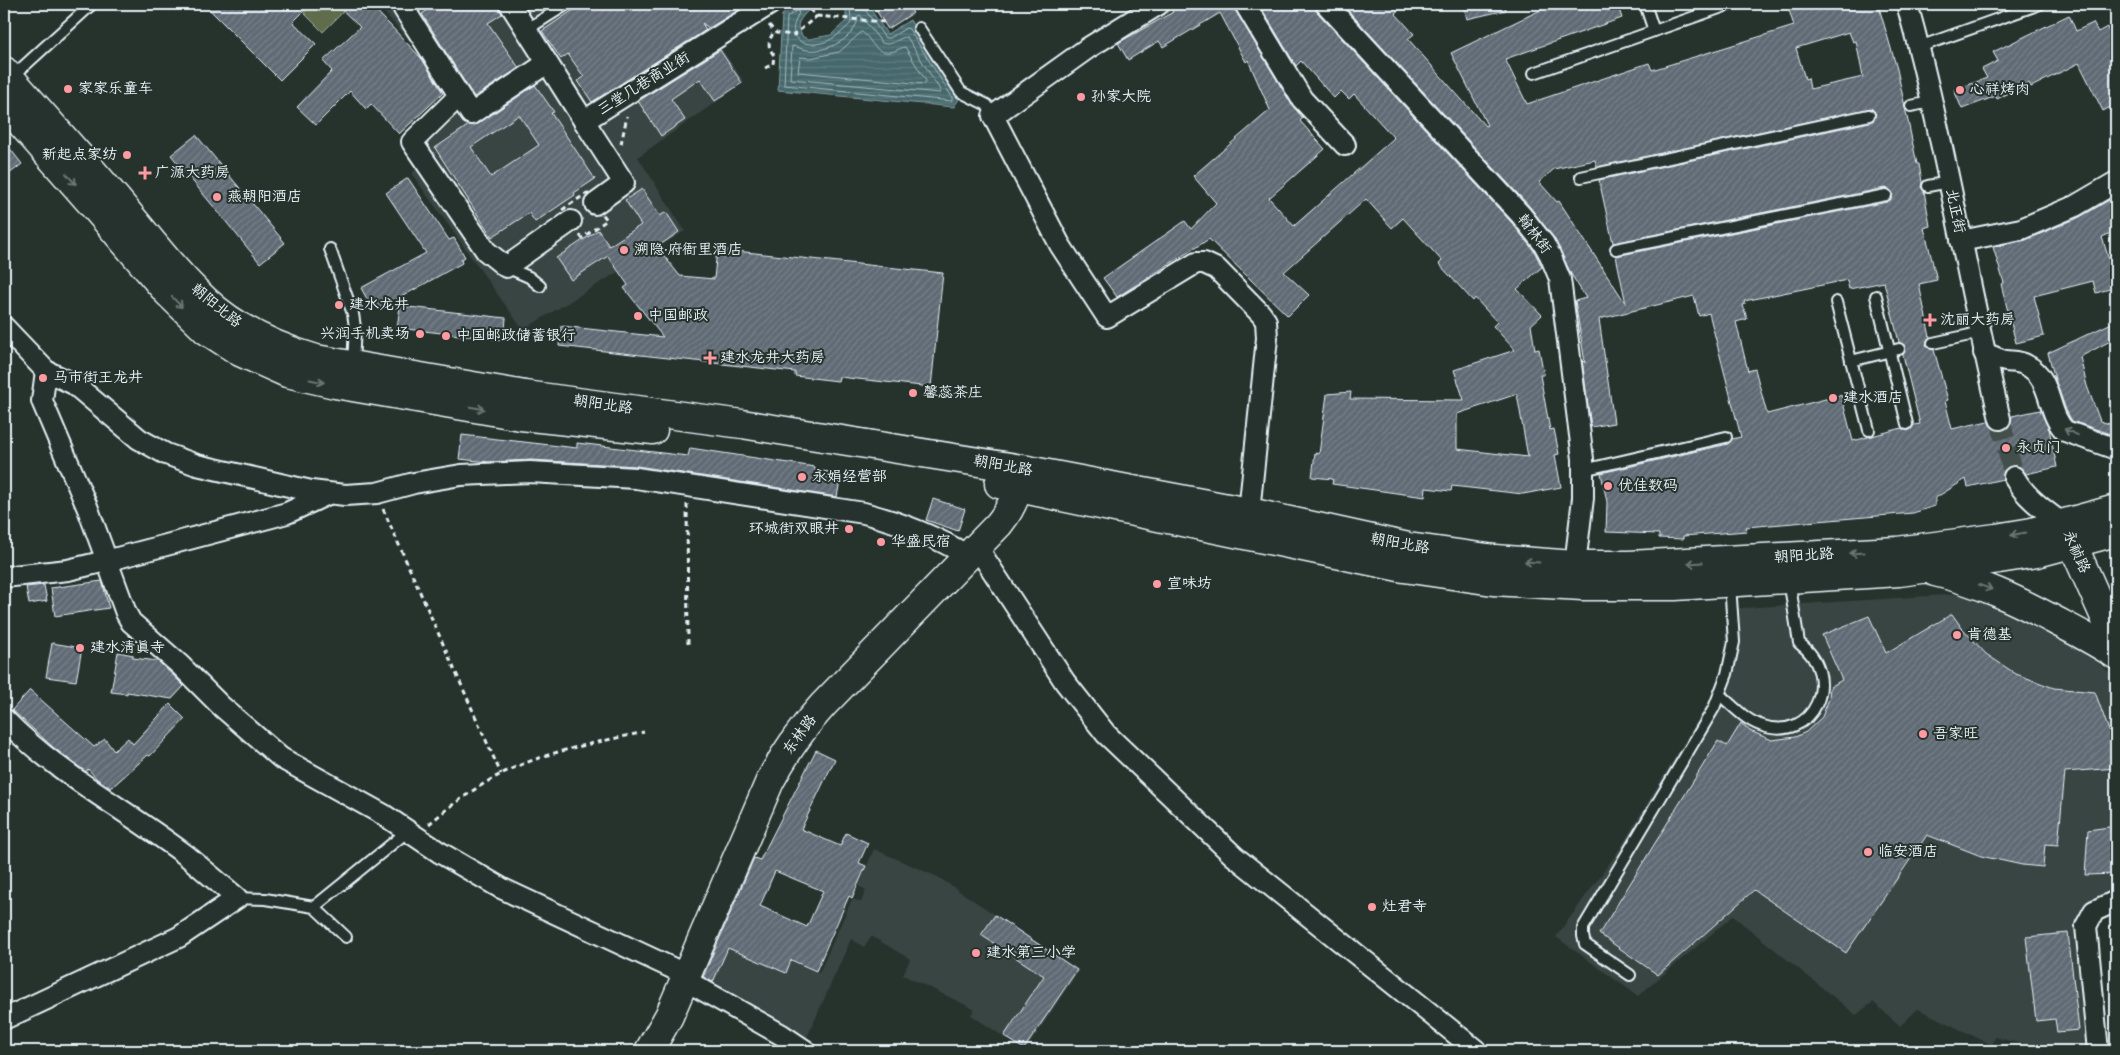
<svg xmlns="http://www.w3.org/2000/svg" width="2120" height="1055" viewBox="0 0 2120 1055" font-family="Mynerve,'LXGW WenKai TC',sans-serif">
<defs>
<pattern id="water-rules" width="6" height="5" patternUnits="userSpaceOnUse" patternTransform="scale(1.25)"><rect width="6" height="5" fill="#45676b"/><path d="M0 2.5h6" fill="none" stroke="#607d81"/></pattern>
<pattern id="building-hatch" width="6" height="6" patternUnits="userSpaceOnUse" patternTransform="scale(1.25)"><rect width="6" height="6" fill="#606a74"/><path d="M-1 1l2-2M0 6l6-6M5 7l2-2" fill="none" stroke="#778089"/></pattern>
</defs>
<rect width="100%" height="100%" fill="#26332d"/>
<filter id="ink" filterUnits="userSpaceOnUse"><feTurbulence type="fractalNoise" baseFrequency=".02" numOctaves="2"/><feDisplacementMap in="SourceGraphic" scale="10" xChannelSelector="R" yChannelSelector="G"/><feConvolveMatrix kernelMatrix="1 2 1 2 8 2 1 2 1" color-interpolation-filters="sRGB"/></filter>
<g filter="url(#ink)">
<g fill="#374442">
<path d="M387 4H766L713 36 744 82 638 157 685 231 523 330 412 174 416 168 402 140 453 89 381 9Z"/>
<path d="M1960 594 1988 602 2089 655 2116 678V889L2094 898 2086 910 2093 1051H2050L1995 1037 1992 1045 1918 1009 1900 1026 1873 1002 1856 1015 1733 916 1638 996 1556 937 1619 850 1712 696 1725 656 1726 609Z"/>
<path d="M874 849 938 877 1079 970 1025 1051 971 1015 974 1009 903 975 910 959 871 936 864 947 851 939 804 1044 697 980 719 930 819 973 852 899 861 902 866 890 858 886Z"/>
</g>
<path fill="#5f6d4e" stroke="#a4afa3" d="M313 4H335L343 12 323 32 304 13Z"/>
<path fill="url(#water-rules)" stroke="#869ea3" d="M797 4H819C812 6 800 17 798 25 798 30 801 33 803 37L809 39 831 35 846 21V6L837 4H867L887 34 910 20 959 99 954 107 778 90 782 15Z"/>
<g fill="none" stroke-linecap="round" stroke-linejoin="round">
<g stroke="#a7bac0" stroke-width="1">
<path d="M850 4 851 23C838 37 821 49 801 42 788 30 795 24 799 12L796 11 787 17 784 85 952 101V97L909 29 906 28 890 38H885L864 8V4"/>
<path d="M860 15 882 43C893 47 898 37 907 37L940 90V93L790 79 792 46C797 46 802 50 807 50 826 53 857 38 858 17Z"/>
<path d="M862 32C872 39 874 54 890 52 895 52 899 48 905 47L926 81 925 84 798 72 800 57 811 58 839 52Z"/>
</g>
</g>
<g fill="url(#building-hatch)" stroke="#e8f1f8" fill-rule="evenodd">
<path d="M204 4H311L293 22 316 44 280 80Z"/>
<path d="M336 4H370L422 59 443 93 399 134 371 104 366 109 350 91 316 125 297 107 332 71 323 61 360 27Z"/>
<path d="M437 4H498L502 14 488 23 519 68 474 97 422 14Z"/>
<path d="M582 4H736L740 9 709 28 702 23 706 30 592 102 578 81 584 77 568 54 561 59 542 31Z"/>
<path d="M872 4H907L913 13 888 29Z"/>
<path d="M1171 4H1233L1235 10 1292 105 1303 118 1300 121 1325 149 1269 198 1294 226 1394 138 1354 94 1349 99 1341 91 1334 98 1301 61 1296 66 1259 4H1314L1317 12 1512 223 1534 251 1542 267 1517 289 1542 315 1531 325 1535 350 1539 349 1544 375H1540L1550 430 1554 429 1559 454 1555 455 1561 487 1523 494 1452 486 1451 491 1426 488 1425 497 1332 484 1333 479 1312 477 1315 453 1319 454 1327 394 1351 392 1350 399 1464 400 1454 370 1515 350 1493 326 1497 322 1475 298 1473 301 1439 264 1442 261 1403 218 1392 228 1366 199 1284 272 1309 295 1288 316 1209 239 1117 297 1103 278 1185 221 1191 229 1216 203 1193 176 1270 110 1248 60 1246 62 1220 13 1163 47 1159 41 1128 60 1118 43 1173 12 1170 8ZM1517 394 1528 457 1457 449V414Z"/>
<path d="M1342 4H1406L1395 13 1414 34 1408 39 1485 126 1487 125 1451 53 1553 4H1617L1622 18 1505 59 1527 104 1649 63 1652 70 1794 26 1787 4H1878L1897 69 1917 164H1919L1922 182 1921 187 1924 191 1930 226 1924 228 1937 280 1919 284 1930 337 1927 340 1926 345 1930 349 1934 350 1948 400 1945 401 1952 429 1988 421 1992 427 2002 431 2008 427 2011 422 2012 416 2040 410 2049 429 2057 467 2026 474 2020 467 2013 465 2004 471 2003 479 1968 487 1966 479 1935 498V506L1913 513 1746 527 1747 531 1683 536V539L1659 538V534L1606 532 1607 502 1601 473 1728 444 1732 439 1741 437 1709 313 1699 316 1694 296 1599 319 1614 423 1591 427 1582 360 1585 363 1575 301 1586 298 1571 274 1554 238 1530 207ZM1849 32 1853 42 1856 41 1863 77 1810 89 1808 78 1805 79 1796 48ZM1871 108 1876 114 1874 120 1870 122 1599 180 1613 243 1885 188 1889 189 1893 193 1892 198 1887 202 1616 256 1626 304 1559 201 1557 202 1539 182 1554 169 1595 160 1597 167ZM1847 280 1849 289 1884 282 1899 342 1905 347 1903 355 1920 424 1914 425 1909 430 1902 428 1853 441 1841 395 1767 414 1755 369 1748 371 1736 322 1747 319 1743 305 1745 304 1744 301Z"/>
<path d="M1463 4H1505L1506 10 1467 19Z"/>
<path d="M2069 15 2076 31 2093 23 2098 32 2107 27 2116 46V104L2103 111 2079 63 2031 87 2029 83 1997 99 1996 96 1962 109 1954 90 1987 78 1982 69 1998 61 1993 52Z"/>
<path d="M720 50 742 83 715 101 700 79 671 99 685 120 661 136 638 101Z"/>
<path d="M535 85 554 112 551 113 595 179 574 193 575 195 535 222 529 213 492 237 435 148 469 125 478 124ZM519 115 539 145 491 177 471 147Z"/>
<path d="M196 135 285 243 260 263 171 155Z"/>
<path d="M4 141 22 164 4 178Z"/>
<path d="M408 178 449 240 454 238 465 257 461 260 462 263 401 297 378 309 376 306 372 308 361 288 426 253 386 193Z"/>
<path d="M642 189 660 216 666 212 679 232 657 247 680 276 714 279 717 249 943 273 931 387 839 377 838 381 795 376V372L559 346 561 326 663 337 624 288 628 285 608 256 571 280 556 258 598 230 609 246 641 225 625 200Z"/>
<path d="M2111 199 2116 210V231L2102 237 2111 266 2116 264V287L2096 293 2093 281 2034 296 2044 336 2016 343 2001 284 2004 283 1993 247 2026 240 2080 217Z"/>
<path d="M400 306 506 318 504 340 397 328Z"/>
<path d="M2116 321V338L2080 357 2087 386 2100 421 2116 426V436L2072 421 2066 410 2055 379 2048 353Z"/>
<path d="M462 435 577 448V443L688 456 690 448 815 467V470L829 472 839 486 837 497 637 466 531 460 489 462 459 459Z"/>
<path d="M933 499 965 509 958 531 926 520Z"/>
<path d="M102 581 109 608 55 616 51 588Z"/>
<path d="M44 585 47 601 29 604 26 587Z"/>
<path d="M1952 614 1962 628 1986 654 2016 674 2054 688 2095 692 2116 750V768L2065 772 2058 845 2045 844 2043 867 2022 865 1981 856 1927 835 1846 953 1754 890 1658 975 1599 934 1718 741 1727 746 1741 723 1750 731 1772 740 1795 737 1806 732 1822 717 1829 699 1830 687 1842 680 1822 635 1869 616 1886 653Z"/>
<path d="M52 643 82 648 76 681 46 677Z"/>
<path d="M118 652 133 655V658L158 661 184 686 172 699 127 692V694L111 692Z"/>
<path d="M30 690 94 747 105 739 114 751 128 738 133 744 170 704 185 719 150 756 148 755 111 788 97 779 88 769 86 772 54 748 12 710Z"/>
<path d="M816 750 835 759 801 829 840 846 846 833 868 843 859 863 866 866 852 898 849 896 816 971 791 960 786 973 728 948 713 982 703 977 754 858 760 860ZM775 871 823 891 807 927 760 906Z"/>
<path d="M2116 826V874L2085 875 2088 830Z"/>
<path d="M995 915 1077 970 1024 1049 1004 1036 1044 976 981 935Z"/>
<path d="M2068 933 2079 1030 2057 1032 2055 1019 2036 1021 2026 937Z"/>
</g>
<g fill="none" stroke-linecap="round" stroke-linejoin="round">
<path stroke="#43504b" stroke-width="20" stroke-dasharray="20 10" stroke-linecap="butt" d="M2000 419 2014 477"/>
<defs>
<g id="lane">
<path d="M1645 4 1654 31"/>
<path d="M919 28 961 92 987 105 993 116"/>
<path d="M526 30 567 4"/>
<path d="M1919 47 2040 4"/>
<path d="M1534 73 1731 4"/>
<path d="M12 77 92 4"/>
<path d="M1911 106 1931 102"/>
<path d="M1581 177 1869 115"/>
<path d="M1928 186 1949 182"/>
<path d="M330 249 353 314 355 327 353 364"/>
<path d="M1616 249 1886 195"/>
<path d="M506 267 529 277 540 286"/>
<path d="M1876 296 1907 424"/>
<path d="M1836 302 1869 430"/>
<path d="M1933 343 1979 333"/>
<path d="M1851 361 1899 349"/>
<path d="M1583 470 1726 437"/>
<path d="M1720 695C1732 705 1745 720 1760 725 1814 745 1844 676 1799 643L1789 580"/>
<path d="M237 898 265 899 314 907 346 937"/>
<path d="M314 907 408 831"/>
<path d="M1630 975 1585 944 1583 936V928L1714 708 1727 674 1734 642 1730 584"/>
</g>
<g id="street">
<path d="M411 4 404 9 471 114 547 63"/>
<path d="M510 4 584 121 770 4"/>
<path d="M1159 4 1088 48 993 116 1060 245 1107 317 1196 263H1204L1217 269 1261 314 1266 321 1267 338 1249 512"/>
<path d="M1245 4 1302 99 1345 145"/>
<path d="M1326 4 1521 215 1544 244 1550 255 1560 279 1583 459V498L1575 565"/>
<path d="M1907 4C1945 140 1967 281 2000 419"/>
<path d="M459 96 412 142 486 251 506 267 571 221"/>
<path d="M584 121 624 183 595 204"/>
<path d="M1961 241 2021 229 2075 206 2116 182"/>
<path d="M4 327 46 371 74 384 139 439 166 454 197 465 311 491 345 495 377 493 414 483 461 475 530 472 636 478 864 513C902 523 935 536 968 556"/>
<path d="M1984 353C1991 355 1999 360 2006 361 2013 362 2019 361 2026 365 2053 378 2046 412 2065 431L2116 449"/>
<path d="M46 371 42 401 88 509 126 613 131 622 180 665 221 706 281 758 384 815 439 852 501 888 687 975"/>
<path d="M2014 477C2026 498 2044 510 2063 524"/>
<path d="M977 547 1065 682 1106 734 1234 856 1477 1051"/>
<path d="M4 577 68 570 106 561 287 513 328 494"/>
<path d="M4 719C57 774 127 810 187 856 204 870 220 884 237 898L179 937 4 1019"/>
<path d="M685 980 782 1035 806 1051"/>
<path d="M2098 1051 2086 926 2094 911 2116 901"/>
</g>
<g id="secondary">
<path d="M4 71C41 113 78 154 114 196 144 231 172 270 206 301 237 330 276 347 316 359L525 395 742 424 1022 469 1249 512 1408 547 1495 559 1575 565H1629L1897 551 1996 538 2032 532 2116 509"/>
<path d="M4 104 98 211 168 293 206 330 240 352 287 373 335 384 521 416 653 430"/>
<path d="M999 484 1404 568 1493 581 1583 586H1675L1899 572 1999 559 2037 553 2116 532"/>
<path d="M2065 527 2116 642"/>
<path d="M1935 572C1979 582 2017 600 2056 621 2077 632 2097 642 2116 655"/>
<path d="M649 1051 669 1016 770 781C785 753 802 728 823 705L999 524C1012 508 1019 491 1021 471"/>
</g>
</defs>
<use href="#lane" stroke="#e8f1f8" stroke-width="14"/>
<use href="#street" stroke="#e8f1f8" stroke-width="24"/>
<use href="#secondary" stroke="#e8f1f8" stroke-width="31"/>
<g stroke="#e8f1f8" stroke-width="3" stroke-dasharray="5 4" stroke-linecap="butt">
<path d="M803 4 817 16 884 22"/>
<path d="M769 25 776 33 794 35 817 16"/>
<path d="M765 68 773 64 774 55C767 47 768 41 774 32"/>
<path d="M621 144 627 116"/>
<path d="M587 193 607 220 582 238 562 210Z"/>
<path d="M687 504 688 646"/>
<path d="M383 509 501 774"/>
<path d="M429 824C450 806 476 787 501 774 545 751 596 743 644 732"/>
</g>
<use href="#lane" stroke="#26332d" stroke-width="10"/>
<use href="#street" stroke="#26332d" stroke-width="20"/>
<use href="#secondary" stroke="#26332d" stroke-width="28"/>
</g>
<defs><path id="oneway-shaft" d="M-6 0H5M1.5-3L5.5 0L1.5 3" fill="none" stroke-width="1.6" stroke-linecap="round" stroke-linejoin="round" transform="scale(1.25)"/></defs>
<g stroke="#6a7674">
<use href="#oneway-shaft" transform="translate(71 179) rotate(48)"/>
<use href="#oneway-shaft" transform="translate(177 302) rotate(46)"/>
<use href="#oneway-shaft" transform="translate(317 381) rotate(12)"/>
<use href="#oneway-shaft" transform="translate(477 408) rotate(10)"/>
<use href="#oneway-shaft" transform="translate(2071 432) rotate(-156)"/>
<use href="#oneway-shaft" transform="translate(2018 534) rotate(169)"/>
<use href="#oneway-shaft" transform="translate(1857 553) rotate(176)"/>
<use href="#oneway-shaft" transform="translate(1532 562) rotate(-176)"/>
<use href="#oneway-shaft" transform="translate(1695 563) rotate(176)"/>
<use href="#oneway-shaft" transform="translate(1985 587) rotate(20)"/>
</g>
</g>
<g fill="#ff9aa2" stroke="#26332d" stroke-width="2">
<circle cx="68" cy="89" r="5"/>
<circle cx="1960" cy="90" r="5"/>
<circle cx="1081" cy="97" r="5"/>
<circle cx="127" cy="155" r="5"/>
<path d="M142.5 165.5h5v5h5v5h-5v5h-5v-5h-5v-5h5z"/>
<circle cx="217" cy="197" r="5"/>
<circle cx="624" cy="250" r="5"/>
<circle cx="339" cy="305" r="5"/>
<circle cx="638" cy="316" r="5"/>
<path d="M1927.5 312.5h5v5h5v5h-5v5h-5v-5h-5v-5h5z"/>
<circle cx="420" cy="334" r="5"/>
<circle cx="446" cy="336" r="5"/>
<path d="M707.5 350.5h5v5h5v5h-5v5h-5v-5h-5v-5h5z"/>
<circle cx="43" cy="378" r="5"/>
<circle cx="913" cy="393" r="5"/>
<circle cx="1833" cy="398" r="5"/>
<circle cx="2006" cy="448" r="5"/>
<circle cx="802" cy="477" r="5"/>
<circle cx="1608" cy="486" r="5"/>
<circle cx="849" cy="529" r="5"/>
<circle cx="881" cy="542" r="5"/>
<circle cx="1157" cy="584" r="5"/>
<circle cx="1957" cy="635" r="5"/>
<circle cx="80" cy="648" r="5"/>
<circle cx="1923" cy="734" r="5"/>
<circle cx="1868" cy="852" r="5"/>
<circle cx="1372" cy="907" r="5"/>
<circle cx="976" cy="953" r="5"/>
</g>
<g text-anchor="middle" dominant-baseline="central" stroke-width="4" stroke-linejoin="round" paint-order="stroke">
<g font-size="15" fill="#e8f1f8" stroke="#26332d">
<text transform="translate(644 84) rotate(-32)">三堂几巷商业街</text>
<text transform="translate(1955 211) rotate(78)">北正街</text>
<text transform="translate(1534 234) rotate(53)">翰林街</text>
<text transform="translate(216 306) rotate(39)">朝阳北路</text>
<text transform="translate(603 405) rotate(8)">朝阳北路</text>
<text transform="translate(1003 466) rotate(10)">朝阳北路</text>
<text transform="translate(1400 544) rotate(10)">朝阳北路</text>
<text transform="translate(2076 552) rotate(66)">永祯路</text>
<text transform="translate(1804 556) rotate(-4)">朝阳北路</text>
<text transform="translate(800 735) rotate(-54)">东林路</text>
</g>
<g font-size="15" fill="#e8f1f8" stroke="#26332d" text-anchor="start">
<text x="78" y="89">家家乐童车</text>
<text x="1970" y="90">心祥烤肉</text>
<text x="1091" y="97">孙家大院</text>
<text x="117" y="155" text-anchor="end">新起点家纺</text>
<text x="155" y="173">广源大药房</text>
<text x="227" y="197">燕朝阳酒店</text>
<text x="634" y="250">溯隐·府衙里酒店</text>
<text x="349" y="305">建水龙井</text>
<text x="648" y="316">中国邮政</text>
<text x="1940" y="320">沈丽大药房</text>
<text x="410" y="334" text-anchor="end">兴润手机卖场</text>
<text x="456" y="336">中国邮政储蓄银行</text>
<text x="720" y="358">建水龙井大药房</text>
<text x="53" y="378">马市街王龙井</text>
<text x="923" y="393">馨蕊茶庄</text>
<text x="1843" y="398">建水酒店</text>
<text x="2016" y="448">永贞门</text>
<text x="812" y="477">永娟经营部</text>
<text x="1618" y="486">优佳数码</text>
<text x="839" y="529" text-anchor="end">环城街双眼井</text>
<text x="891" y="542">华盛民宿</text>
<text x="1167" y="584">宣味坊</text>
<text x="1967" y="635">肯德基</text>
<text x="90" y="648">建水清真寺</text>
<text x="1933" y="734">吾家旺</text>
<text x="1878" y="852">临安酒店</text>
<text x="1382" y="907">灶君寺</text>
<text x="986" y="953">建水第三小学</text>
</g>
</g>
<rect width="2120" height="1055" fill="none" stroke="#26332d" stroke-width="20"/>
<rect x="10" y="10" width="2100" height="1035" fill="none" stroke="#e8f1f8" stroke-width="2" filter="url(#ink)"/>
</svg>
